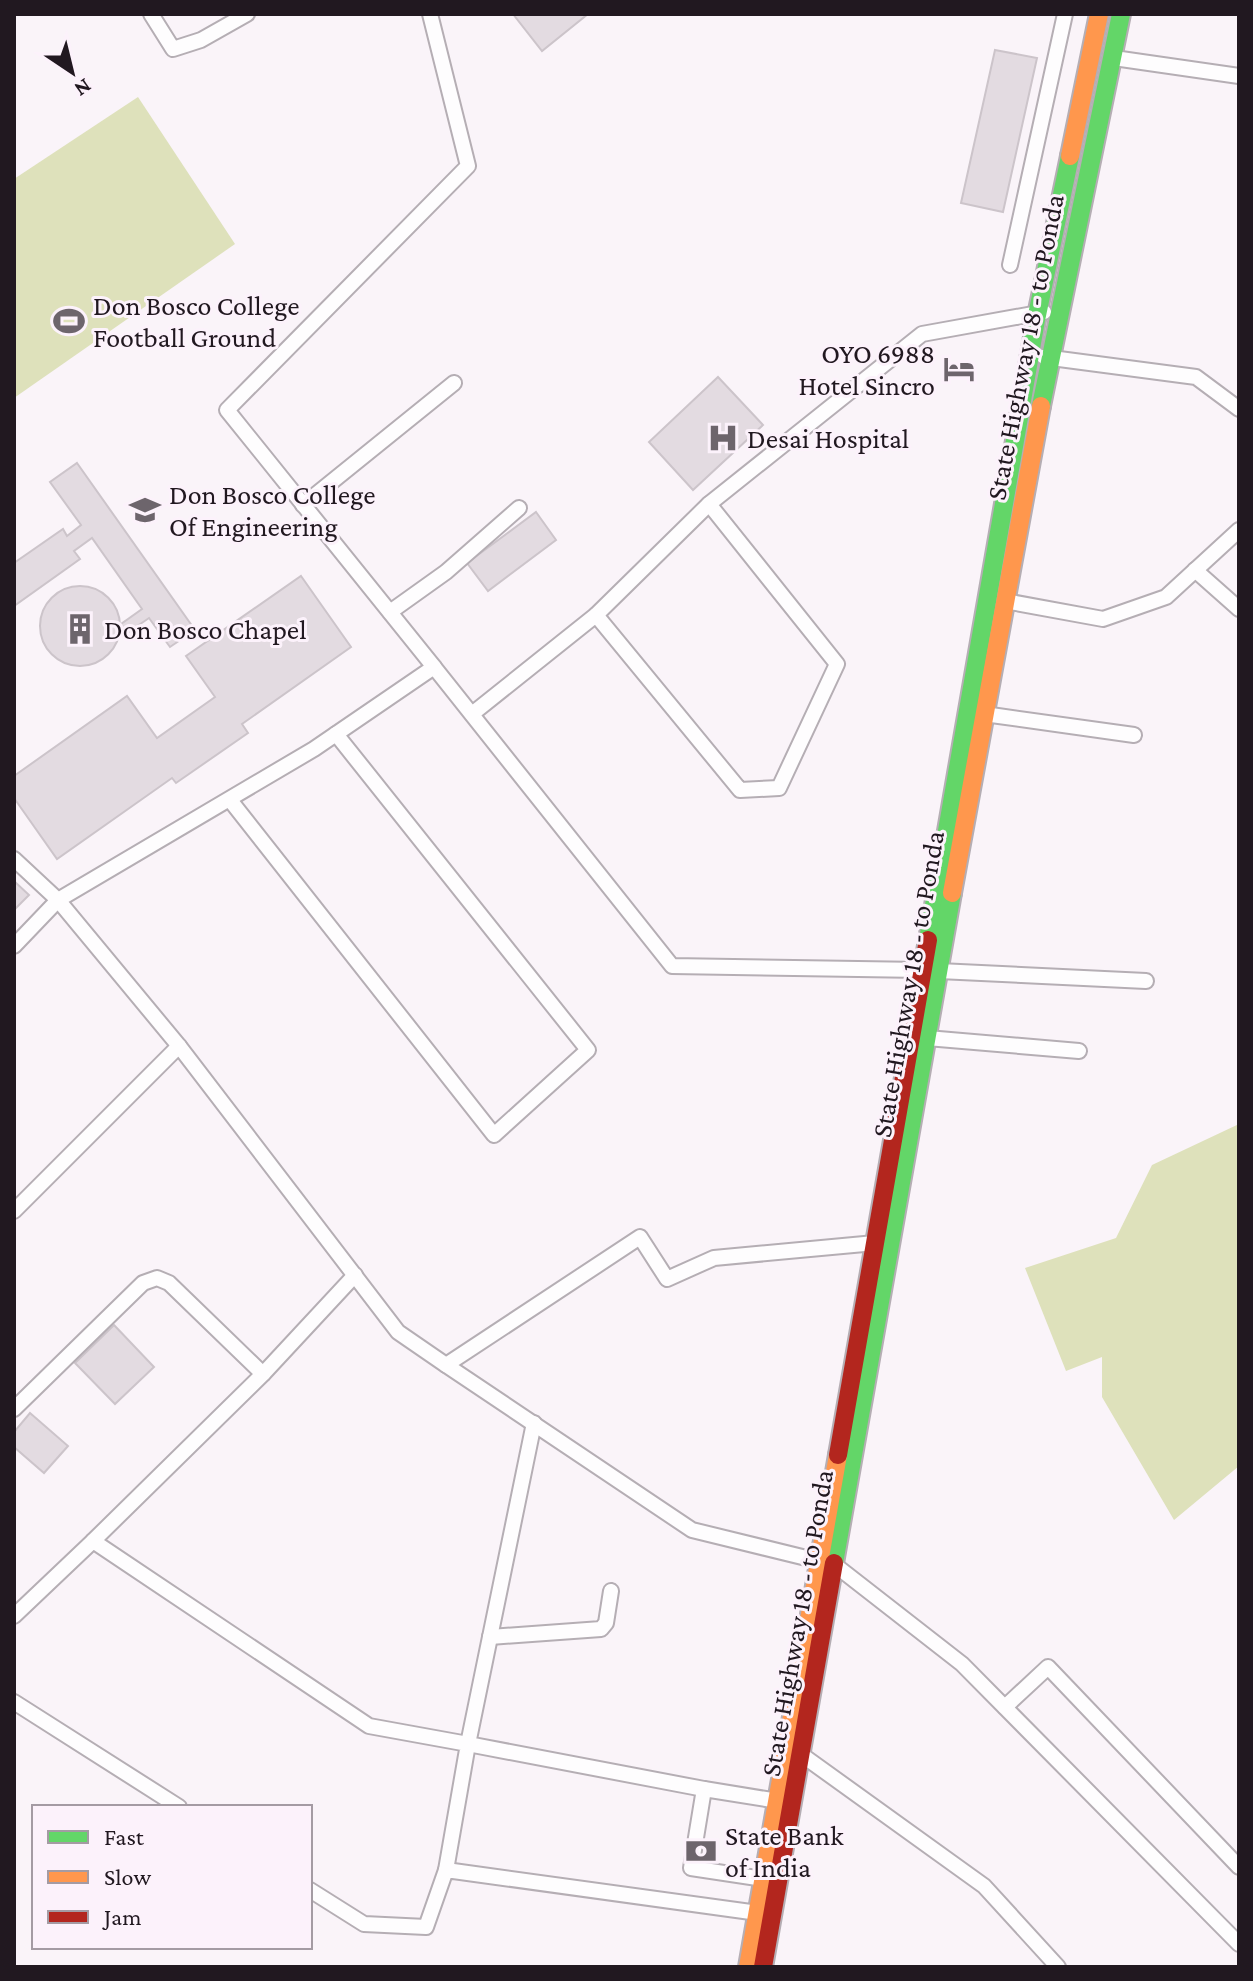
<svg xmlns="http://www.w3.org/2000/svg" width="1253" height="1981" viewBox="0 0 1253 1981" font-family="'Crimson Pro',serif">
<rect width="100%" height="100%" fill="#faf4f9"/>
<g fill="#dee1bb">
<path d="M138 97 235 244 14 398V179Z"/>
<path d="M1239 1124V1466L1174 1520 1102 1397V1357L1066 1371 1025 1268 1116 1238 1152 1165Z"/>
</g>
<g fill="#e3dbe1" stroke="#ccc4ca" stroke-width="2">
<path d="M513 14H588L542 51Z"/>
<path d="M995 50 1037 58 1003 212 961 203Z"/>
<path d="M718 377 763 425 693 490 649 442Z"/>
<path d="M77 463 195 630 170 647 149 618 127 633 121 624 142 609 92 538 74 551 80 559 14 606V563L63 529 67 536 81 525 50 482Z"/>
<path d="M536 512 556 540 488 591 467 563Z"/>
<path d="M301 576 351 647 242 724 248 733 176 783 172 778 57 859 14 798V776L127 696 157 738 215 697 186 656Z"/>
<circle cx="80" cy="626" r="40"/>
<path d="M14 881 29 895 14 910Z"/>
<path d="M114 1325 154 1367 115 1404 75 1363Z"/>
<path d="M30 1413 68 1446 44 1473 14 1447V1432Z"/>
</g>
<g fill="none" stroke-linecap="round" stroke-linejoin="round">
<defs>
<g id="street">
<path d="M151 14 173 49 201 40 247 14"/>
<path d="M1114 58 1239 76"/>
<path d="M1010 265 1065 14"/>
<path d="M1044 357 1196 377 1239 409"/>
<path d="M303 505 454 383"/>
<path d="M1195 570 1239 609"/>
<path d="M1005 601 1103 619 1166 597 1239 530"/>
<path d="M390 612 446 572 519 508"/>
<path d="M596 615 709 504"/>
<path d="M434 667 672 966 922 970"/>
<path d="M472 714 596 615 740 790 779 788 837 664 709 504 922 334 1044 312"/>
<path d="M984 714 1134 735"/>
<path d="M230 800 494 1135 588 1050 336 734"/>
<path d="M14 859 58 900 314 749 434 667 227 410 468 166 430 14"/>
<path d="M14 946 58 900 179 1046"/>
<path d="M939 971 1146 981"/>
<path d="M927 1038 1079 1051"/>
<path d="M14 1211 179 1046 398 1332 446 1365 640 1237 667 1279 714 1258 875 1243"/>
<path d="M446 1365 692 1530 835 1565 962 1664 1239 1944"/>
<path d="M14 1409 143 1283 157 1278 169 1283 263 1374"/>
<path d="M534 1423 468 1744 704 1789"/>
<path d="M93 1541 263 1374 355 1275"/>
<path d="M14 1616 93 1541 369 1726 468 1744 446 1870"/>
<path d="M490 1637 601 1629 606 1623 611 1591"/>
<path d="M14 1702 179 1807"/>
<path d="M1005 1707 1048 1667 1239 1867"/>
<path d="M802 1755 984 1886 1058 1967"/>
<path d="M764 1879 691 1868 704 1789 778 1801"/>
<path d="M310 1890 364 1924 426 1927 446 1870 758 1913"/>
</g>
<g id="fast">
<path d="M1041 406 1121 14"/>
<path d="M928 940 1036 320 1070 156"/>
<path d="M834 1563 952 893"/>
</g>
<g id="slow">
<path d="M1070 156 1099 14"/>
<path d="M952 893 1041 406"/>
<path d="M748 1967 838 1455"/>
</g>
<g id="jam">
<path d="M838 1455 928 940"/>
<path d="M763 1967 834 1563"/>
</g>
</defs>
<use href="#street" stroke="#b5aeb4" stroke-width="18"/>
<use href="#fast" stroke="#b5aeb4" stroke-width="22"/>
<use href="#slow" stroke="#b5aeb4" stroke-width="22"/>
<use href="#jam" stroke="#b5aeb4" stroke-width="22"/>
<use href="#street" stroke="#fefdfe" stroke-width="14"/>
<use href="#fast" stroke="#63d668" stroke-width="18"/>
<use href="#slow" stroke="#ff974d" stroke-width="18"/>
<use href="#jam" stroke="#b3261e" stroke-width="18"/>
</g>
<defs>
<symbol id="stadium-bare" viewBox="-9 -9 18 18"><path d="M0-5a6.5 5 0 1 0 0 10a6.5 5 0 1 0 0-10ZM-3.5-1.8h7v3.6h-7Z" fill="#6d656c" stroke="#fcf2fb" stroke-width="2.5" paint-order="stroke"/></symbol>
<symbol id="hotel-bare" viewBox="-9 -9 18 18"><path d="M-6-4.5h1.5V1H6V5H4.5V3h-9V5H-6ZM-4 0a1.8 1.8 0 1 1 3.6 0ZM.5 0V-2.5h3Q6-2.5 6 0Z" fill="#6d656c" stroke="#fcf2fb" stroke-width="2.5" paint-order="stroke"/></symbol>
<symbol id="hospital-bare" viewBox="-9 -9 18 18"><path d="M-5-5h3v3.5h4V-5h3V5h-3V1.5h-4V5h-3Z" fill="#6d656c" stroke="#fcf2fb" stroke-width="2.5" paint-order="stroke"/></symbol>
<symbol id="university-bare" viewBox="-9 -9 18 18"><path d="M0-5L7-2L0 1L-7-2ZM-4 1L0 2.5L4 1V4Q0 6-4 4Z" fill="#6d656c" stroke="#fcf2fb" stroke-width="2.5" paint-order="stroke"/></symbol>
<symbol id="building-bare" viewBox="-9 -9 18 18"><path d="M-4-6H4V6H1V3H-1V6H-4ZM-2.5-4.3h1.7v1.8h-1.7ZM.8-4.3h1.7v1.8H.8ZM-2.5-1h1.7V.8h-1.7ZM.8-1h1.7V.8H.8Z" fill="#6d656c" stroke="#fcf2fb" stroke-width="2.5" paint-order="stroke"/></symbol>
<symbol id="bank-bare" viewBox="-9 -9 18 18"><path d="M-6-4H6V4H-6ZM0-2.3a2.3 2.3 0 1 0 0 4.6a2.3 2.3 0 1 0 0-4.6Z" fill="#6d656c" stroke="#fcf2fb" stroke-width="2.5" paint-order="stroke"/></symbol>
</defs>
<g fill-rule="evenodd">
<use href="#stadium-bare" x="47" y="299" width="44" height="44"/>
<use href="#hotel-bare" x="937" y="347" width="44" height="44"/>
<use href="#hospital-bare" x="701" y="416" width="44" height="44"/>
<use href="#university-bare" x="123" y="488" width="44" height="44"/>
<use href="#building-bare" x="58" y="607" width="44" height="44"/>
<use href="#bank-bare" x="679" y="1829" width="44" height="44"/>
</g>
<g text-anchor="middle" dominant-baseline="central" stroke-width="6" stroke-linejoin="round" paint-order="stroke">
<g font-size="28" fill="#211820" stroke="#fcf2fb" text-anchor="start">
<text x="93" y="305">Don Bosco College<tspan x="93" dy="32">Football Ground</tspan></text>
<text x="935" y="353" text-anchor="end">OYO 6988<tspan x="935" dy="32">Hotel Sincro</tspan></text>
<text x="747" y="438">Desai Hospital</text>
<text x="169" y="494">Don Bosco College<tspan x="169" dy="32">Of Engineering</tspan></text>
<text x="104" y="629">Don Bosco Chapel</text>
<text x="725" y="1835">State Bank<tspan x="725" dy="32">of India</tspan></text>
</g>
<g font-size="28" fill="#211820" stroke="#fcf2fb">
<text transform="translate(1025 347) rotate(-79)">State Highway 18 - to Ponda</text>
<text transform="translate(908 984) rotate(-80)">State Highway 18 - to Ponda</text>
<text transform="translate(797 1623) rotate(-80)">State Highway 18 - to Ponda</text>
</g>
</g>
<rect width="1253" height="1981" fill="none" stroke="#211820" stroke-width="32"/>
<rect x="32" y="1805" width="280" height="144" fill="#fcf2fb" stroke="#a49ba3" stroke-width="2"/>
<rect x="48" y="1831" width="40" height="12" fill="#63d668" stroke="#a49ba3" stroke-width="2"/>
<text x="104" y="1845" font-size="24" fill="#211820">Fast</text>
<rect x="48" y="1871" width="40" height="12" fill="#ff974d" stroke="#a49ba3" stroke-width="2"/>
<text x="104" y="1885" font-size="24" fill="#211820">Slow</text>
<rect x="48" y="1911" width="40" height="12" fill="#b3261e" stroke="#a49ba3" stroke-width="2"/>
<text x="104" y="1925" font-size="24" fill="#211820">Jam</text>
<g transform="translate(72 72) rotate(145)" stroke="#fcf2fb" stroke-width="6" paint-order="stroke">
<path d="M0-6L14 30L0 20L-14 30Z" fill="#211820"/>
<text y="-12" font-size="22" font-weight="bold" text-anchor="middle" fill="#211820">N</text>
</g>
</svg>
